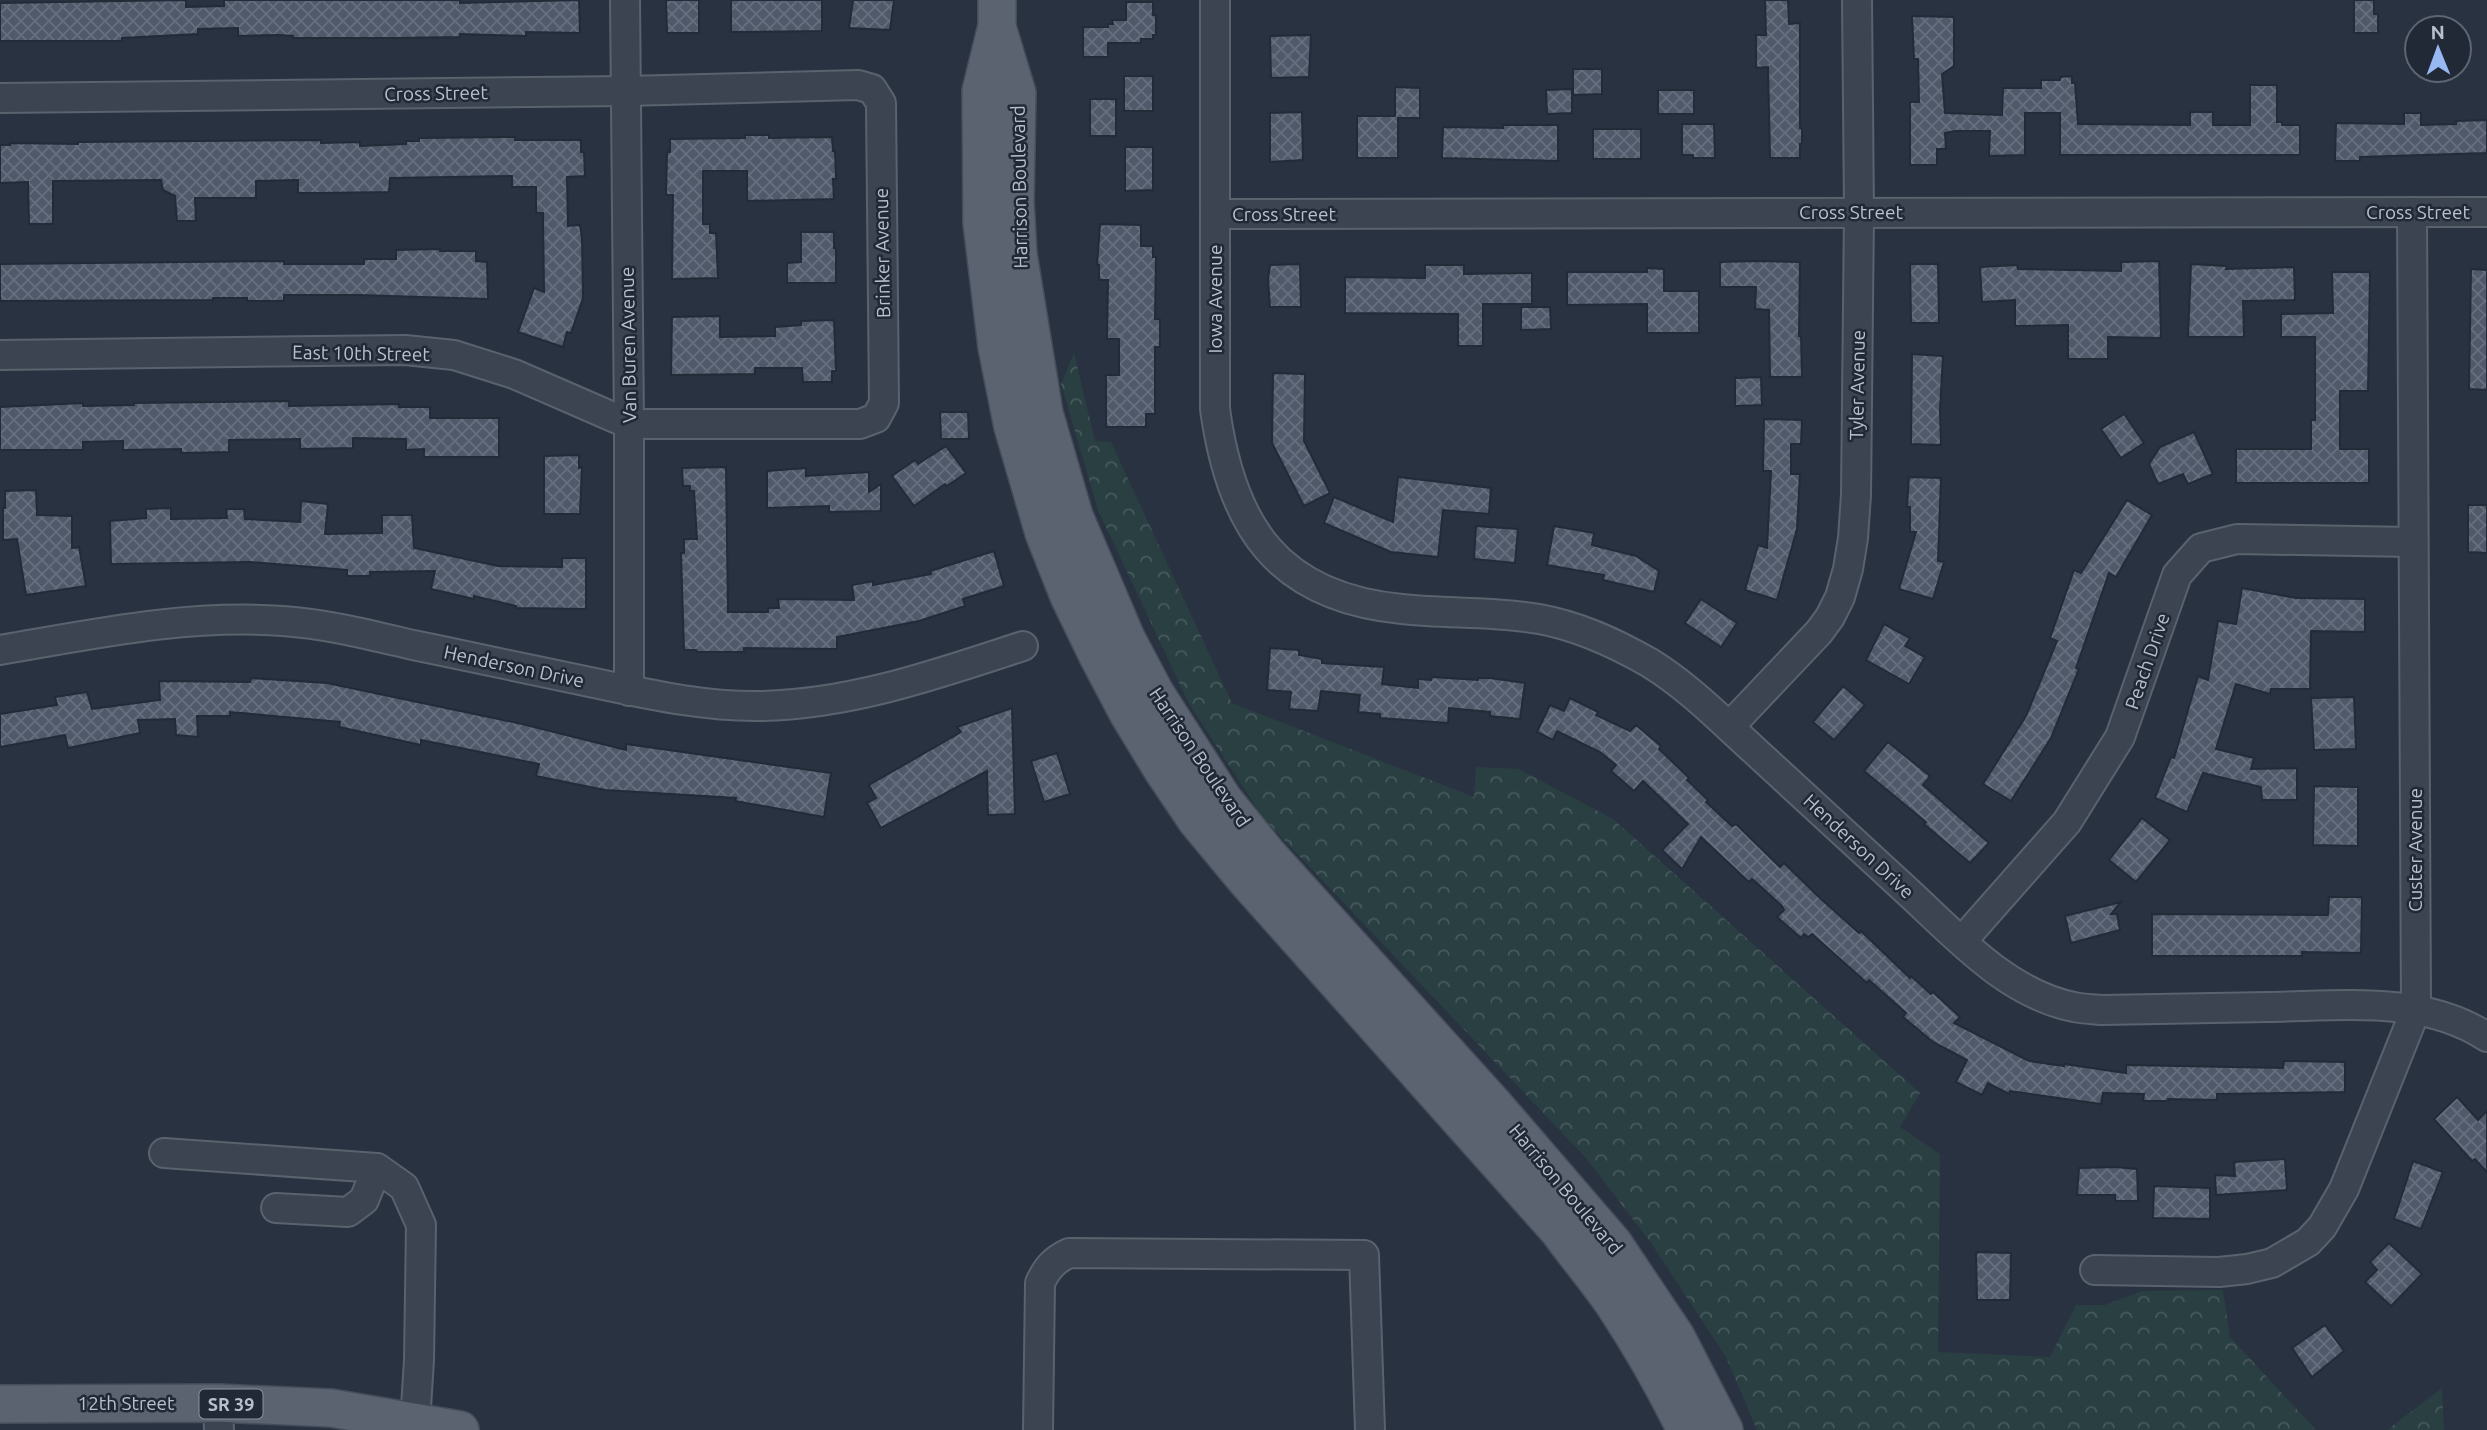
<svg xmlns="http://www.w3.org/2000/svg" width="2487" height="1430" viewBox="0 0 2487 1430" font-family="Ubuntu,sans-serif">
<defs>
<pattern id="forest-crowns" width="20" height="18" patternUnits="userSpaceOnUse" patternTransform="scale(1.75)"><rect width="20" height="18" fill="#2a3f42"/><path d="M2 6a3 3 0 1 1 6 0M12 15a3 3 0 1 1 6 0" fill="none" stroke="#47595c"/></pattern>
<pattern id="building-cross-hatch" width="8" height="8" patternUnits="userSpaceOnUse" patternTransform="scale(1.75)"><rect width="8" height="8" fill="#4f596a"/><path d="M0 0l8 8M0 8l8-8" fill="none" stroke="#666f7e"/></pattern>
</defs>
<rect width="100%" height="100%" fill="#283241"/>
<g fill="url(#forest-crowns)">
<path d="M1074 353 1095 441 1111 442 1232 703 1474 797 1476 767 1519 769 1613 819 1920 1093 1900 1127 1940 1154 1938 1352 2050 1357 2076 1305H2105L2141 1291 2223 1290 2230 1337 2316 1430H1757L1726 1357 1651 1243 1586 1158 1264 819 1189 704 1098 510 1061 384Z"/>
<path d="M2442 1388 2444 1430H2387Z"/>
</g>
<g fill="url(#building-cross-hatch)" stroke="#232b38" stroke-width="2">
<path d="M183 0 186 1V7L224 6V0H460V3L579 0 580 33 526 32V36L460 34V37L396 38H293V36L279 35 238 36V28L198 29V34L122 38V41H0V3Z"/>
<path d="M666 0H699V33H667Z"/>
<path d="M731 0H822V31L731 32Z"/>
<path d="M853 0H894L890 30 849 28Z"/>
<path d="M1765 0H1788L1789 24 1800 23V128H1802V144H1800V158H1770L1768 67 1756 68V35H1766Z"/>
<path d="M2354 0H2374V14H2378V33H2354Z"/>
<path d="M1126 2H1153V15H1156V35H1153V39H1141V43H1108V57H1083V27H1108V24H1113L1112 20H1126Z"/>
<path d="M1912 16 1954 17V66L1942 74 1945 113 2002 115 2003 88H2041V80H2060V77L2072 76V83H2075L2078 124 2190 125V112H2213V125H2250V85H2277V122H2282V125H2300V155H2060V113H2025V155L1989 156 1990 131H1955L1945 133 1946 149H1937V165H1910V102H1919L1918 59H1914Z"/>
<path d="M1311 35 1309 77 1271 78 1270 36Z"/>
<path d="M1573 69H1602V94L1573 95Z"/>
<rect x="1124" y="76" width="29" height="35"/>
<path d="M1395 87 1420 88V118H1398V158H1357V116H1395Z"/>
<path d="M1572 89V113L1547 114 1546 90Z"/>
<rect x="1658" y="90" width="36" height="24"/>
<rect x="1090" y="99" width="26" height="37"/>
<path d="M1302 112 1303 160 1270 162V113Z"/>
<path d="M2404 113H2421V125L2456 124V121L2487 120V153L2360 157V161H2335L2336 123 2404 124Z"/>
<path d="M1682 124H1714L1715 158H1693V155H1682Z"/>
<path d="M1503 125H1558V161L1442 158 1443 127 1503 128Z"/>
<rect x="1593" y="129" width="48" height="30"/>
<path d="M745 135H769V138L832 137 833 151H835L836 179H833L834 199 747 201V171H703V224H710V233H716L718 278 672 279 673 195H666L667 152H670V139L745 138Z"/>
<path d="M515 137V140H581V152H584L585 176 567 177 568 226 580 225 582 238 583 298 571 333 567 332 563 347 518 332 534 288 544 292 543 213H536V187H512V176L390 178 389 192 321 193H298V180L256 181V198H195L196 221H177L175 196 163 190 161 180 53 181V224H29L28 182 0 183V145H10V143L78 144V142L321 140V143L360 142V146L406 144V141H419V138Z"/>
<path d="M1125 147H1153V190L1125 191Z"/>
<path d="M1100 224 1141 225V246H1153V257H1156L1155 319H1160V347H1155V414H1146V427H1106V375H1119V339H1107L1108 280H1099V265H1097Z"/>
<path d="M801 232H834V248H836V283H787V263L801 262Z"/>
<path d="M440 249V251H476V261L487 262 488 299 358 295H284V301H247V298H213V300L0 301V264L284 261V264H364V259H396V250Z"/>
<path d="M1756 261 1800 262 1799 336H1801L1802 377H1770L1769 310 1755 309 1756 287H1720V262Z"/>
<path d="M2159 261 2161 338 2108 337V359H2068V325L2015 326V300L1982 302 1980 267 2017 265 2018 269 2121 271V262Z"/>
<path d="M1300 264 1301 307H1270L1268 279 1270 265Z"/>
<path d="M1910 264H1938L1939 323H1911Z"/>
<path d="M2191 264 2227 266 2226 269 2294 267 2295 300 2243 301 2244 337H2188Z"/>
<path d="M1425 265H1464V274L1532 273V304H1483V346H1458V314L1345 313V277L1425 278Z"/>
<path d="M1647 268 1664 269V291H1699V333H1647V304L1567 305V272H1647Z"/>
<path d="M2471 269 2487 270V390L2469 389Z"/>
<path d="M2332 272H2370L2368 391H2340V449H2369V483H2236V449H2311V420H2315V337H2281V314L2333 313Z"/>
<path d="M1521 307H1550L1551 329 1521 330Z"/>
<path d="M720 316V337L775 336V327L801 325V321L834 320 836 371H832V382H803L802 368H755V374L671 375 672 317Z"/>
<path d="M1912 354 1943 356 1940 410 1941 445 1911 444Z"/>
<path d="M1273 373 1305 374 1304 441 1330 493 1304 506 1272 443Z"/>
<path d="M1761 377 1762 405 1735 406V378Z"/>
<path d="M289 401V406L399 404V407H430V418H499V457H424V449L406 450V439L353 438V448L300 449V439L229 440V452L181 453V449L123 450V441L83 442V450H0V407L83 403V406L134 405V403Z"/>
<path d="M940 412H968L969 439H941Z"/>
<path d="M2124 414 2144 443 2121 458 2101 429Z"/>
<path d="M1764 419 1802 420 1801 444H1791V474H1800L1797 529 1777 600 1745 590 1758 545 1767 548 1771 471H1763Z"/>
<path d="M2194 432 2213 474 2188 484 2183 474 2158 484 2149 464 2160 447Z"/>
<path d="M946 446 966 473 947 486 945 484 914 506 892 476 915 460 918 464Z"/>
<path d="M579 455V468L582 467 580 514H544V456Z"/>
<path d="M726 467 728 612H768V608H779L778 599 854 600 852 585 873 581V585L931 574 930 571 994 551 1004 586 963 599 965 606 919 621 837 637V649L744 648V652H697L696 650H684L681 553H684V539H697L694 491H690V486H683L682 468Z"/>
<path d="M806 468V476L869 472V492L881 484V511L829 512V506L767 508V471Z"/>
<path d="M1398 477 1491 488 1489 514 1443 510 1438 557 1391 552 1324 523 1334 497 1393 522Z"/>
<path d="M1909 477 1941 478 1938 561 1944 562 1933 599 1899 589 1916 532H1910V507H1907Z"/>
<path d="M36 490 37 515 72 516V548L79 547 86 586 26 595 17 539 3 540V508H5V491Z"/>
<path d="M2127 500 2152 515 2116 577 2109 573 2076 668 2079 669 2051 738 2011 801 1983 784 2026 716 2057 641 2050 638 2074 570 2081 573Z"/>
<path d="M301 501 328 504 325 534 382 533V515H412L414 548 498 566 562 567V558H586V609L516 608V606L474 596V599L431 589 435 571 370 572V576H347V570L250 562 111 564 110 521 146 518V509L171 508V519L227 518 226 509H244L245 519 300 522Z"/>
<path d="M2468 505H2487V553L2468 552Z"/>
<path d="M1476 526 1518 529 1515 563 1474 559Z"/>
<path d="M1554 526 1594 533 1592 545 1636 556 1659 571 1654 592 1603 580 1604 575 1547 565Z"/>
<path d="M2242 588 2296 598 2365 599V632L2311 631 2310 689H2271L2270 694 2236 684 2216 749 2254 758 2251 769 2297 768V800H2262L2261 787 2203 773 2187 812 2155 798 2171 757 2174 758 2198 676 2208 680 2218 621 2236 624Z"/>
<path d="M1701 599 1737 623 1721 647 1685 623Z"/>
<path d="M1884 624 1910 638 1905 646 1925 657 1909 684 1866 660Z"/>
<path d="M1270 648 1299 650V655L1322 659V663L1384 667 1382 684 1418 688V679L1431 680 1432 677 1478 680V678H1490L1525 683 1520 719 1490 716V712L1449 708 1448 723 1380 718V714L1358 712 1360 695 1321 691 1318 711 1289 709 1291 692 1267 690Z"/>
<path d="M251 678 327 683 522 724 626 750V744L831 773 824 817 735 801 736 798 605 790 536 776 539 764 421 740V745L339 727 340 722 230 712V716H197L198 737 176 735 175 719 138 720 140 733 68 748 65 735 0 747V714L57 705 55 697 87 692 92 709 160 700 159 681 250 682Z"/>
<path d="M1843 686 1865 705 1834 740 1813 722Z"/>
<path d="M2354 697 2356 749 2314 750 2311 698Z"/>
<path d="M1570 698 1598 712 1596 715 1630 731 1636 725 1661 746 1659 749 1689 778 1687 780 1708 800 1706 802 1732 826 1736 824 1780 867 1784 863 1820 898 1859 933 1861 931 1910 978 1911 976 1931 994 1933 992 1960 1017 1954 1023 2029 1061 2064 1066V1064L2126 1073V1065L2283 1068 2284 1061 2345 1062V1092L2217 1094V1100L2168 1099V1101H2143L2144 1094 2103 1093 2101 1104 2010 1091 2009 1094 1988 1083 1982 1095 1956 1082 1967 1060 1933 1042 1903 1017 1906 1013 1869 980 1867 983 1812 934 1808 937 1804 934 1801 938 1777 917 1784 910 1782 906 1752 879 1749 882 1701 837 1682 869 1662 850 1688 824 1643 781 1634 791 1611 771 1616 765 1600 752 1557 731 1553 740 1537 732 1550 705 1564 711Z"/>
<path d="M1012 708 1015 814 988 815 987 771 881 828 867 803 876 798 869 785 961 732 957 727Z"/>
<path d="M1888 742 1930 776 1923 785 1989 843 1970 863 1924 824 1926 822 1864 771Z"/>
<path d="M1057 753 1070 794 1044 802 1031 761Z"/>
<path d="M2314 786 2358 787V846L2313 845Z"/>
<path d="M2142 818 2170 840 2136 882 2109 860Z"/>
<path d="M2329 897H2362L2361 953 2302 952V956H2152V914L2328 915Z"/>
<path d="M2121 902 2111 914H2117L2120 930 2071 943 2065 916Z"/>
<path d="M2457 1097 2478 1120 2487 1111V1172L2475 1159 2472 1161 2434 1119Z"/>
<path d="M2285 1159 2287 1190 2216 1195 2215 1175 2235 1176 2234 1162Z"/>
<path d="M2413 1161 2443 1172 2421 1229 2394 1219Z"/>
<path d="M2115 1167 2137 1169 2138 1201H2115V1195H2077L2079 1168Z"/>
<path d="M2154 1186 2210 1188V1219L2153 1218Z"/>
<path d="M2389 1243 2422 1274 2391 1306 2365 1282 2377 1270 2370 1262Z"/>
<path d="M1976 1252 2011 1253 2010 1300H1977Z"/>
<path d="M2325 1325 2344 1351 2312 1377 2292 1348Z"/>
</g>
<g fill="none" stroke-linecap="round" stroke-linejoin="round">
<defs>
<g id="minor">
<path d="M625 0 629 424V691"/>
<path d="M1215 0V409C1231 526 1277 597 1402 609 1447 614 1494 611 1539 619 1579 626 1615 643 1650 663 1689 687 1722 721 1755 751 1806 798 1856 844 1907 891 1955 935 2007 994 2074 1007 2083 1009 2093 1009 2102 1010 2158 1009 2213 1008 2268 1007 2342 1006 2422 995 2487 1037"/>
<path d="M0 98 625 91 858 85 872 89 881 103 884 403 876 418 860 424H629L514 374 454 355 405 350 0 355"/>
<path d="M1215 214 2487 212"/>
<path d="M0 650C94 634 187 614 283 621 327 624 370 635 413 645 477 658 541 672 604 685 656 696 709 707 761 706 853 704 937 674 1023 646"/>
<path d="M1729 727 1819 632 1830 617 1840 597 1848 569 1853 538 1856 495 1859 211 1857 0"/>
<path d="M1962 941 2067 822 2120 737 2177 575 2201 548 2237 539 2412 542"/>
<path d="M164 1153 377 1168 404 1187 421 1225 419 1360 415 1423"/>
<path d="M276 1208 348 1212 364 1200 377 1168"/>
<path d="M2095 1270 2219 1272 2247 1269 2272 1263 2308 1242 2322 1227 2344 1189 2416 1009 2412 212"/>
<path d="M218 1403 219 1430"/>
<path d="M1038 1430 1040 1283C1047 1268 1054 1260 1069 1253L1364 1255 1370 1430"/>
</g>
<g id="major">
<path d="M997 0V26L981 91 982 223 997 347 1013 427 1044 533 1069 596 1098 656 1128 713 1162 769 1197 821 1246 880 1559 1231C1577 1256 1597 1279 1614 1304 1641 1345 1665 1387 1686 1430"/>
<path d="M997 27 1017 93 1015 201 1018 254 1044 413 1074 516 1126 638 1155 693 1223 799 1269 856 1495 1106 1613 1243 1676 1337 1724 1430"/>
<path d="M0 1404 218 1403 331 1408 460 1430"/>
</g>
</defs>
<use href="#minor" stroke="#5a626e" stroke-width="32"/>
<use href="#major" stroke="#464d5a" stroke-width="40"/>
<use href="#minor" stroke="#3c4451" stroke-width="28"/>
<use href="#major" stroke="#5b6371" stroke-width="37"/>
</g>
<g text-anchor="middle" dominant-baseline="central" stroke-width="5" stroke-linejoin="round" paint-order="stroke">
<rect fill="#212937" stroke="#8b939f" stroke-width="2" x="199.5" y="1389.5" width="63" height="29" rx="5"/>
<g font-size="18" font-weight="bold" fill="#b9c0cb">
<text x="231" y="1404">SR 39</text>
</g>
<g font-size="19" fill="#b9c0cb" stroke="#212937">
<text transform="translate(436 93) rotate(-1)">Cross Street</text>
<text transform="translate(1019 187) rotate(-91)">Harrison Boulevard</text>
<text x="1851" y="212">Cross Street</text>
<text x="2418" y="212">Cross Street</text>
<text x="1284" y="214">Cross Street</text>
<text transform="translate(882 253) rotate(-91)">Brinker Avenue</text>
<text transform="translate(1215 299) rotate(-90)">Iowa Avenue</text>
<text transform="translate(628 345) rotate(-91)">Van Buren Avenue</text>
<text transform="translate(361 353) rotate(1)">East 10th Street</text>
<text transform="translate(1857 385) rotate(-89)">Tyler Avenue</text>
<text transform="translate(2147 661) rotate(-71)">Peach Drive</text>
<text transform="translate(514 666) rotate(12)">Henderson Drive</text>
<text transform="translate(1200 757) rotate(56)">Harrison Boulevard</text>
<text transform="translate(1859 846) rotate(43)">Henderson Drive</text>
<text transform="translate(2415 850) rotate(-90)">Custer Avenue</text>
<text transform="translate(1566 1189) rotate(50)">Harrison Boulevard</text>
<text x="126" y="1403">12th Street</text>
</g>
</g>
<g transform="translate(2438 49) rotate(359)"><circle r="33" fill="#212937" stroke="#5e6572" stroke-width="2"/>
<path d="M0-5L12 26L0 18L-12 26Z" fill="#97b8f3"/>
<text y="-10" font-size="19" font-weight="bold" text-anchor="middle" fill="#b9c0cb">N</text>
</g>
</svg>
